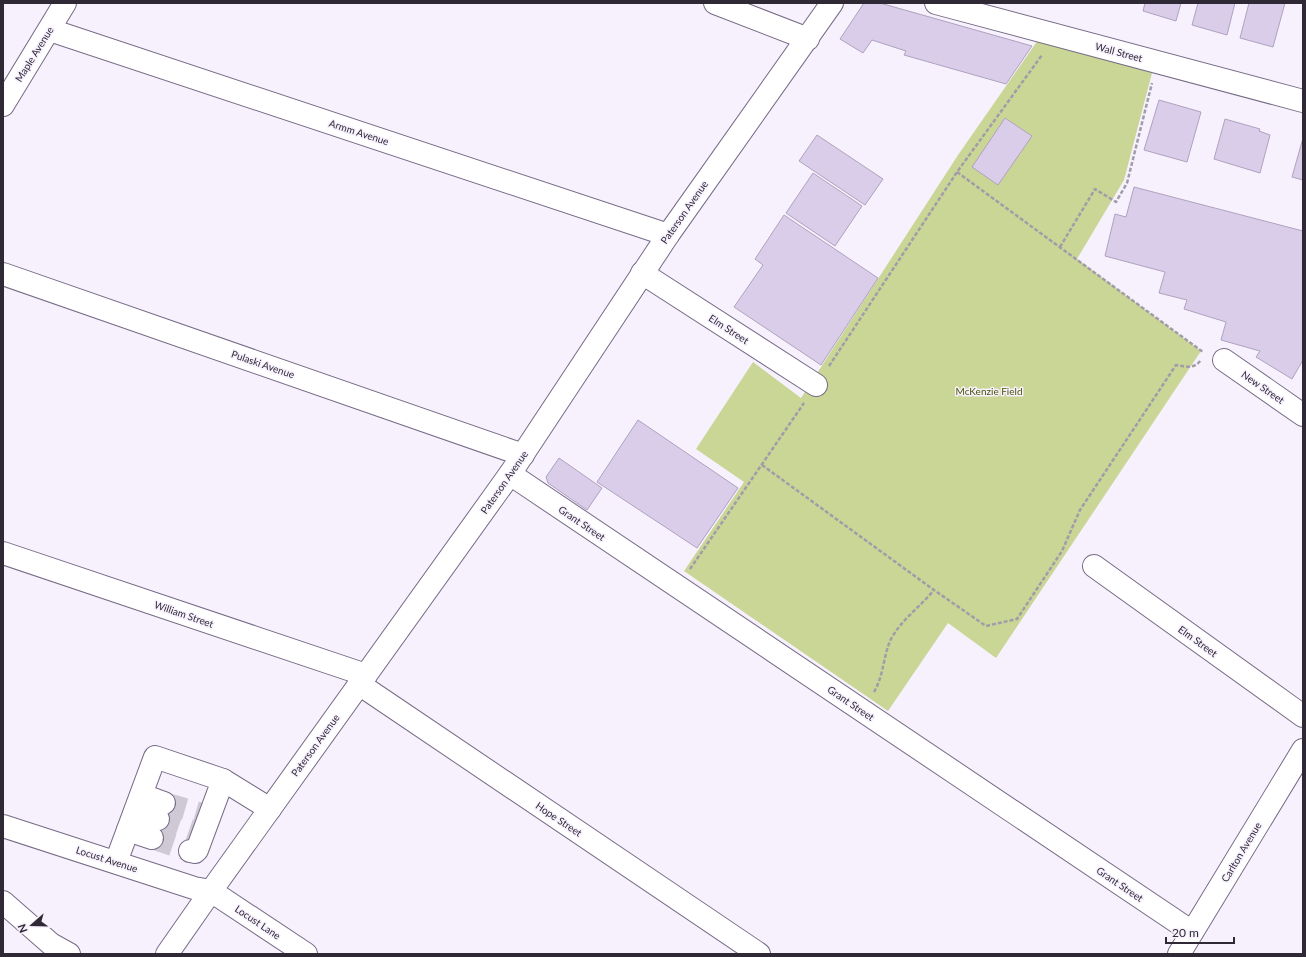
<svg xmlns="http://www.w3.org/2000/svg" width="1306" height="957" viewBox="0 0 1306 957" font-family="Lato,sans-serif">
<rect width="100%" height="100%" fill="#f7f1fe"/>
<path fill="#cad696" d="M1038 40 1152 73 1124 180 1077 259 1201 351 996 658 948 623 888 711 684 571 744 482 696 449 753 362 801 398 958 155Z"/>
<g fill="#dacdea" stroke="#aea2be">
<path d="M864 3H880L1032 46 1006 84 904 55 906 51 872 40 863 53 840 39Z"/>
<path d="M1145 3H1181L1176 21 1143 11Z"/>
<path d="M1198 3H1235L1227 35 1192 25Z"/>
<path d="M1249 3H1285L1273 47 1240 38Z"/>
<path d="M1159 100 1201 112 1187 162 1144 150Z"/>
<path d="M1005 118 1032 136 998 185 972 167Z"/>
<path d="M1225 119 1260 129 1259 131 1270 135 1260 173 1214 159Z"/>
<path d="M817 135 883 179 865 205 799 161Z"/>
<path d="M1303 138V180L1292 177Z"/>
<path d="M813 173 862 206 835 246 786 213Z"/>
<path d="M1134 187 1303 231V360L1292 379 1256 357 1260 351 1221 340 1226 322 1184 309 1187 300 1159 293 1165 272 1105 256 1115 214 1126 217Z"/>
<path d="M784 215 878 278 821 365 734 307 763 265 755 259Z"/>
<path d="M638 420 738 488 697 548 597 482Z"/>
<path d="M559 458 602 488 587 510 548 483 546 477Z"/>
</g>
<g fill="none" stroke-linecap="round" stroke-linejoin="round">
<g stroke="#cfc9d6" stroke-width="22" stroke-dasharray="22 11" stroke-linecap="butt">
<path d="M164 803 202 814"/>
<path d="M158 819 198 833"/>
<path d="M152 838 190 851"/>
</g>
<defs>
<g id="minor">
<path d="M715 3 808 39"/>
<path d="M936 3 1303 101"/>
<path d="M50 30 668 235"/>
<path d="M3 105 65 3"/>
<path d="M642 273 816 385"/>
<path d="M3 274 523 455"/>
<path d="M1224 360 1303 415"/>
<path d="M510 474 1192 932"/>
<path d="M3 553 366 675"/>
<path d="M1094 566 1303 716"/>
<path d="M359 684 759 954"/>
<path d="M223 780 270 809"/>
<path d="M142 795 164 803"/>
<path d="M135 812 158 819"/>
<path d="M128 830 152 838"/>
<path d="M116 862 155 757 223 780 197 850 195 852 190 851"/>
<path d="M3 902 51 944 69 954"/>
</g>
<g id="major">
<path d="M3 826 194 888 211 891 306 954"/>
<path d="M167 954 211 891 510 474 668 235 832 3"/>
<path d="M1179 954 1303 750"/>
</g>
</defs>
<use href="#minor" stroke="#776b86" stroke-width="24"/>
<use href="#major" stroke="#776b86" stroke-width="24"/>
<g stroke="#a29ca9" stroke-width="2.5" stroke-dasharray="4 2" stroke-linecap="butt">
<path d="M957 172 1203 352"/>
<path d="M1060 247 1095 189 1116 202 1127 183 1152 83"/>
<path d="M829 366 957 172 1042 55"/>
<path d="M762 465 934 590 986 626 1017 619 1062 551 1080 510 1176 365C1187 367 1194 369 1201 360"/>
<path d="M690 569 804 403"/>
<path d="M874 692C884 675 883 656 891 639 901 620 920 607 934 590"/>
</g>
<use href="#minor" stroke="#fff" stroke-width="22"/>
<use href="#major" stroke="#fff" stroke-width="22"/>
</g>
<g text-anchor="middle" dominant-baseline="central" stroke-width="3" stroke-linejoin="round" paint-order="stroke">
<g font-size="10" fill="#2e2935" stroke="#f7f1fe">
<text transform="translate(1119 52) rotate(15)">Wall Street</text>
<text transform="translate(34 54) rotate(-58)">Maple Avenue</text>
<text transform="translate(359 132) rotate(18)">Armm Avenue</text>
<text transform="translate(684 212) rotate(-55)">Paterson Avenue</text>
<text transform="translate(729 329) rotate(33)">Elm Street</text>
<text transform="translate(263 364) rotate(19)">Pulaski Avenue</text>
<text transform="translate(1263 387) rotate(35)">New Street</text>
<text transform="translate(504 482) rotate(-55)">Paterson Avenue</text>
<text transform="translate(582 523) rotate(34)">Grant Street</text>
<text transform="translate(184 614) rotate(19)">William Street</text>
<text transform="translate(1198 641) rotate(36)">Elm Street</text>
<text transform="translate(851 703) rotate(34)">Grant Street</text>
<text transform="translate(315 745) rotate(-54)">Paterson Avenue</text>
<text transform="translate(559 819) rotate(34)">Hope Street</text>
<text transform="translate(1241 852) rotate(-59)">Carlton Avenue</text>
<text transform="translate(107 859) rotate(18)">Locust Avenue</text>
<text transform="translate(1120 884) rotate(34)">Grant Street</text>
<text transform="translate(258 922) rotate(34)">Locust Lane</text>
</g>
<g font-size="10" fill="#4a5306" stroke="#f7f1fe">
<text x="989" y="391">McKenzie Field</text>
</g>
</g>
<rect width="1306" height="957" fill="none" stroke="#2e2935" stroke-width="8"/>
<g transform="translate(32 925) rotate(250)" stroke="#f7f1fe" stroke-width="3" paint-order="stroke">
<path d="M0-3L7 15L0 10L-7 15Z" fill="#2e2935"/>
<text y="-6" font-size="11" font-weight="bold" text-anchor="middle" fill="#2e2935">N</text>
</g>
<path d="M1166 937v6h68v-6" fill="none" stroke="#2e2935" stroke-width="2"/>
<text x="1172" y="937" font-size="12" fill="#2e2935" stroke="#f7f1fe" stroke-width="3" paint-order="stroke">20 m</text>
</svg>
